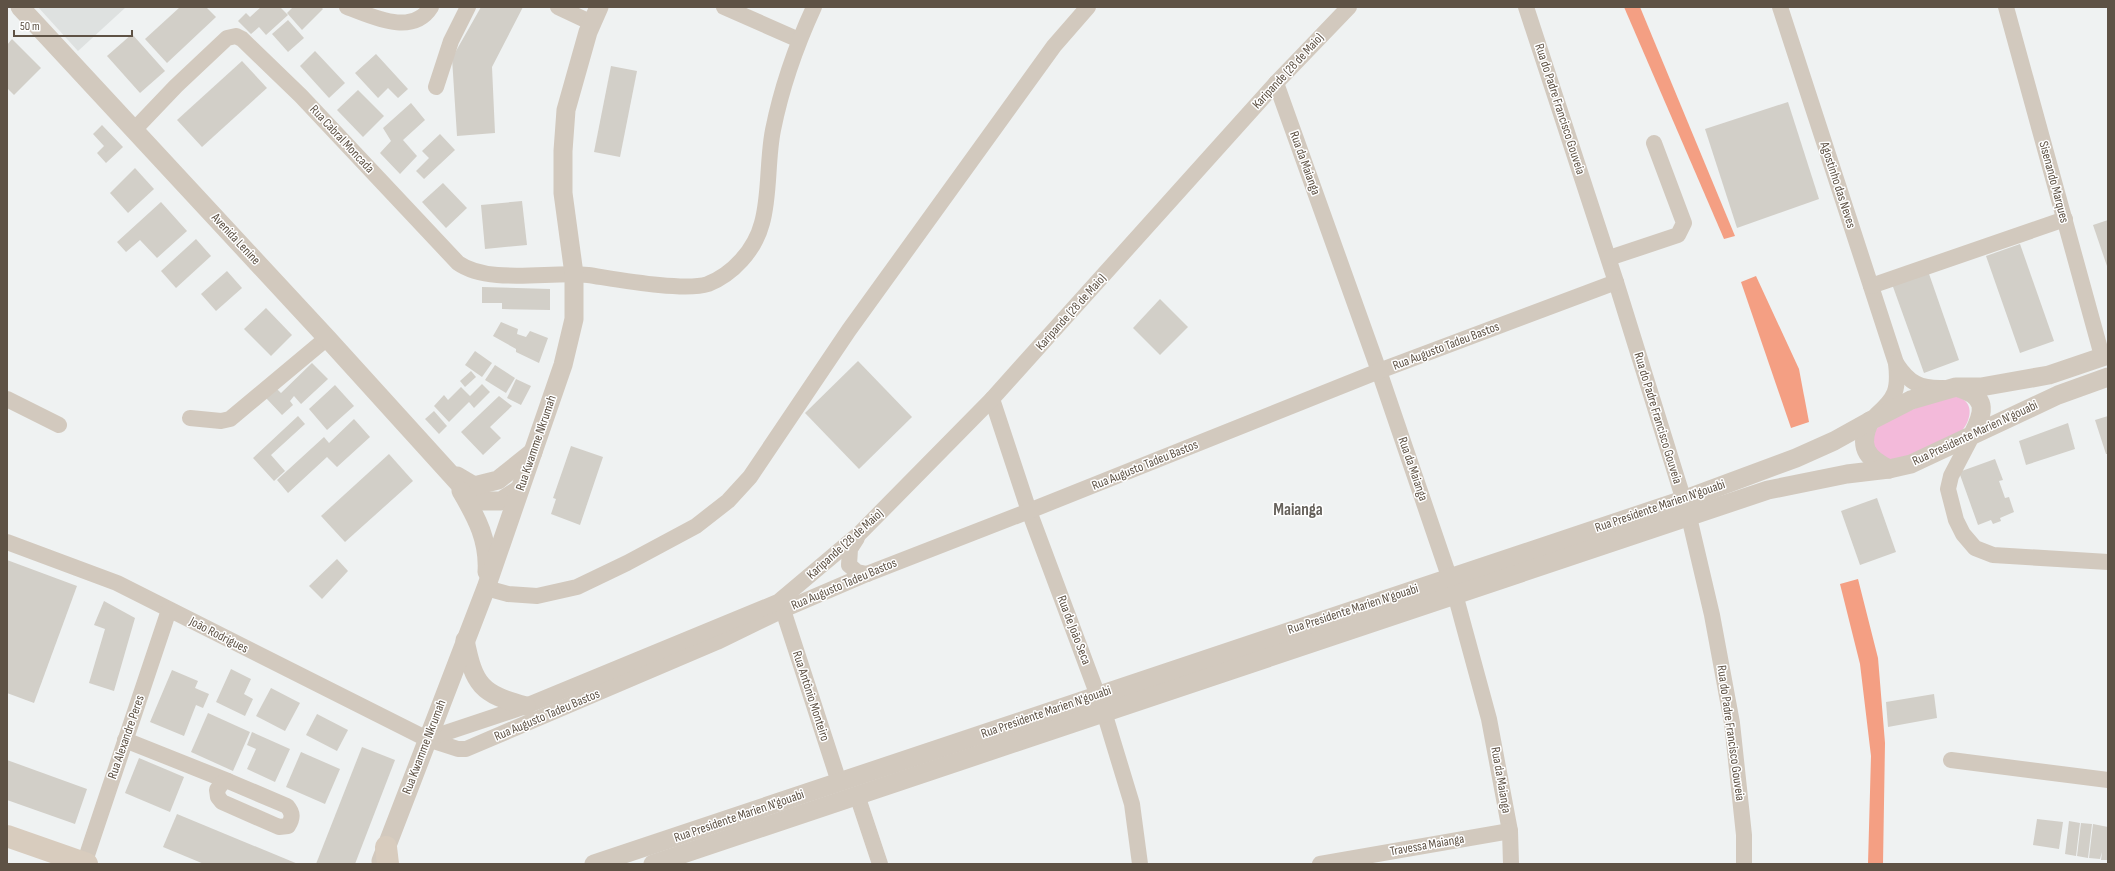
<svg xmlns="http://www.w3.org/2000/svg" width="2115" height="871" viewBox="0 0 2115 871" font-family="'Sofia Sans Condensed',sans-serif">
<rect width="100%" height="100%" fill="#eff2f2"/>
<path fill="#dee1e0" d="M38 7H126L78 51Z"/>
<path fill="#f3bada" d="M1943 396C1948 396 1954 396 1958 397 1976 403 1970 422 1961 432 1956 438 1923 456 1915 458 1904 460 1886 462 1876 456L1872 434 1882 423Z"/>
<g fill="#f49f83">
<path d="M1624 7H1640L1735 236 1724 239Z"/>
<path d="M1756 276 1799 369 1809 422 1791 428 1741 282Z"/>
<path d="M1858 579 1878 658 1885 743 1883 864H1868L1871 756 1860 664 1840 584Z"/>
</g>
<g fill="#d2cfc8">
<path d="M180 7H206L216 17 167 63 145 39Z"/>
<path d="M261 7H280L288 15 266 35 259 27 251 34 238 21 246 13 250 17Z"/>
<path d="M293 7H321L323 9 302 30 287 13Z"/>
<path d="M481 7H523L492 67 495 133 457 136 452 58Z"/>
<path d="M288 20 304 38 288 52 272 34Z"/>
<path d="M132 34 165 71 140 93 107 56Z"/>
<path d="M12 39 41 68 14 95 7 88V45Z"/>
<path d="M315 51 345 83 329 98 300 66Z"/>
<path d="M376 54 408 89 398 98 388 88 378 98 355 73Z"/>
<path d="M242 61 267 88 202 147 177 120Z"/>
<path d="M611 66 637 71 620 157 594 152Z"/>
<path d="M358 90 384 116 363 137 337 110Z"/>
<path d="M1788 102 1819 199 1737 228 1705 129Z"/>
<path d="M411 103 425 120 403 140 417 156 400 174 380 153 391 141 383 128Z"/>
<path d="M102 125 123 147 106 163 97 153 104 146 93 134Z"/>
<path d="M440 134 455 150 424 179 416 171 429 158 422 151Z"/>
<path d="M135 168 154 189 128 213 110 193Z"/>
<path d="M443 183 467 208 446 228 422 202Z"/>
<path d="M522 201 527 245 485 249 481 205Z"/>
<path d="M161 202 187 231 157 258 140 240 126 252 117 242Z"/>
<path d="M2108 220V269L2093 225Z"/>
<path d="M196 239 211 256 176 288 161 271Z"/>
<path d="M2020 244 2054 341 2020 353 1986 256Z"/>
<path d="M227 271 242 288 216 311 201 294Z"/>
<path d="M1928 271 1959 360 1924 373 1892 284Z"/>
<path d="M482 287 550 289V310L502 309V303H482Z"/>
<path d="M1160 299 1188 327 1160 355 1133 328Z"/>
<path d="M266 308 292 335 271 356 244 329Z"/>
<path d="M501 322 518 329 517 334 526 337 530 331 548 338 539 363 516 352V349L493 336Z"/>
<path d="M475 351 492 363 482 377 465 365Z"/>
<path d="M858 361 912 417 859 469 805 413Z"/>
<path d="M312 363 328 379 301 404 294 396 290 401 293 405 282 415 266 398 276 388 281 393Z"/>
<path d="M495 365 515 378 506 393 485 380Z"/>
<path d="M471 371 476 377 465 387 460 381Z"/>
<path d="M516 379 531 386 521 405 507 398Z"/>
<path d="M482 384 490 392 474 408 469 402 449 422 434 406 444 395 448 400 461 387 470 396Z"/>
<path d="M335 385 354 406 327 430 309 409Z"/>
<path d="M499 396 512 406 490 427 501 438 483 455 461 432Z"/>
<path d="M434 411 447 426 439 434 425 419Z"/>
<path d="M298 416 305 424 271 455 285 471 274 481 253 458Z"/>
<path d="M2108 416V454H2106L2095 420Z"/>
<path d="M354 419 370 437 337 467 327 457 288 493 277 480 324 437 329 443Z"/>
<path d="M2068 423 2075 449 2026 465 2019 441Z"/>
<path d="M571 446 603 457 580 525 551 514 556 499 553 498Z"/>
<path d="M389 454 413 481 345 542 321 516Z"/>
<path d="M1995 459 2003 480 1999 481 2005 498 2009 497 2014 512 2000 518 2001 521 1993 524 1991 520 1978 525 1959 472Z"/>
<path d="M1877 498 1896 552 1860 565 1841 511Z"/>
<path d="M337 559 348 571 322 599 309 586Z"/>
<path d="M7 560 77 586 34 703 7 693Z"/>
<path d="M104 601 135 618 114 691 89 683 105 629 94 625Z"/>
<path d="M231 669 251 679 244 694 253 699 245 716 216 702Z"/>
<path d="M172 670 198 681 195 688 209 694 203 708 196 705 184 736 150 722Z"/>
<path d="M271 688 300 703 285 731 256 716Z"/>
<path d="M1934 694 1937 718 1888 727 1886 702Z"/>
<path d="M208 713 250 732 233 771 191 752Z"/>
<path d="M317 714 348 730 337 751 306 735Z"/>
<path d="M252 732 290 749 275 782 247 769 256 749 247 745Z"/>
<path d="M362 747 395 760 355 864H316Z"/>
<path d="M301 752 340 769 325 804 286 787Z"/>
<path d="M139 758 184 777 170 812 125 793Z"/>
<path d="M7 760 87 789 75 824 7 800Z"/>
<path d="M177 814 298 864H204L163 847Z"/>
<path d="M2037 819 2063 822 2059 849 2033 845Z"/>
<path d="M2069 821 2080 823 2076 856 2065 854Z"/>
<path d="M2081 823 2092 824 2088 858 2077 856Z"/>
<path d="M2093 824 2108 827V860H2101L2102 852 2100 859 2089 858Z"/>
</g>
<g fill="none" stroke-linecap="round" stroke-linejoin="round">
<g stroke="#d2c9be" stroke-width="16">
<path d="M347 7C372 16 412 37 431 7"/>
<path d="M558 7 592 23"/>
<path d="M724 7 799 40"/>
<path d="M1526 7 1616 282 1689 517 1712 615 1732 723 1744 835V864"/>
<path d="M1780 7 1896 363C1899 389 1896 398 1876 415"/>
<path d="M2006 7 2102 356"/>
<path d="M1276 83 1379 371 1455 594 1489 719 1510 831 1511 864"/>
<path d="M436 87 451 41 468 7"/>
<path d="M134 130 176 86 227 38 236 36 242 39 301 96 458 263C489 285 550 271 588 275 615 279 684 292 708 284 733 274 755 250 762 223 770 195 767 160 773 130 781 90 797 44 814 7"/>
<path d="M1609 258 1678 235 1684 223 1654 143"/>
<path d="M1871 286 2065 219"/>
<path d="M1896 363C1909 383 1920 389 1944 388"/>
<path d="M7 399 59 425"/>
<path d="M992 399 1029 511 1104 712 1132 804 1140 864"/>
<path d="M190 418 221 421 230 419 327 338"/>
<path d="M1973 434 1951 476 1948 489 1956 520 1963 534 1975 548 1993 555 2108 562"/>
<path d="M857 538 850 549 849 565 857 572 867 574"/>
<path d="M7 542 117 583 427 739 458 749H466L717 642 783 610 867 574 1029 511 1379 371 1616 282"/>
<path d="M486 588 508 594 537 596 577 587 627 563 696 526 728 501 750 477 849 330 1054 46 1088 7"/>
<path d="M783 610 839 782"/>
<path d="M427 739 526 706 778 602 860 533 992 399 1276 83 1349 7"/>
<path d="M125 740 228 781"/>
<path d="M1951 760 2108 780"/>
<path d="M228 781 287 806C293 813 293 818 288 826L279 827 222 802 218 797 217 790 222 783Z"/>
<path d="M857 795 880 864"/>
<path d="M84 864 169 610"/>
<path d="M1320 864 1510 831"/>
</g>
<g stroke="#d2c9be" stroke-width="19">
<path d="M20 7 327 338 464 489 479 501H501L520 489"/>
<path d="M1959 388C1987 397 1985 410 1973 434"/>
<path d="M1870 421C1858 446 1866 458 1889 469"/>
<path d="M457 476 474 486 498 480 533 452"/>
<path d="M461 491C477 518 489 541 487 572"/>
<path d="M465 640C474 685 481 694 526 706"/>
<path d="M381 861 486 588 563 365 574 319V274L563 193V151L566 110 588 32 599 7"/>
<path d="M594 864 1683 500 1796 458 1834 441 1870 421 1911 400 1956 387H1981L2049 375 2108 355"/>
<path d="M653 864 1768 490 1847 474 1889 469 1911 464 2058 395 2108 377"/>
</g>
<g stroke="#d8ccbe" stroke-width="22">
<path d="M7 836 87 864"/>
<path d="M386 847 388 864"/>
</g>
</g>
<g text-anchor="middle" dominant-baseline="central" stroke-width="3" stroke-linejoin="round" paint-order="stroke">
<g font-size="13" fill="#5e5245" stroke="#fff">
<text transform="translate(1288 71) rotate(-47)">Karipande (28 de Maio)</text>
<text transform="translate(1560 109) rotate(72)">Rua do Padre Francisco Gouveia</text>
<text transform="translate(342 139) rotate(47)">Rua Cabral Moncada</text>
<text transform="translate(1305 163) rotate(70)">Rua da Maianga</text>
<text transform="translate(2054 182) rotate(75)">Sisenando Marques</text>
<text transform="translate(1838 185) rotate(72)">Agostinho das Neves</text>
<text transform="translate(236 239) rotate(47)">Avenida Lenine</text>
<text transform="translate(1071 312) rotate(-48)">Karipande (28 de Maio)</text>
<text transform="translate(1446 346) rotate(-21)">Rua Augusto Tadeu Bastos</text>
<text transform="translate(1658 418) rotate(73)">Rua do Padre Francisco Gouveia</text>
<text transform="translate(1975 433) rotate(-25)">Rua Presidente Marien N'gouabi</text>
<text transform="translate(536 443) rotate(-71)">Rua Kwamme Nkrumah</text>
<text transform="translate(1145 465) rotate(-22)">Rua Augusto Tadeu Bastos</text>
<text transform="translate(1413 469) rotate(71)">Rua da Maianga</text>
<text transform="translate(1660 506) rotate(-19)">Rua Presidente Marien N'gouabi</text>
<text transform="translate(845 544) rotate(-42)">Karipande (28 de Maio)</text>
<text transform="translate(844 584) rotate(-23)">Rua Augusto Tadeu Bastos</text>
<text transform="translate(1353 609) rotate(-18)">Rua Presidente Marien N'gouabi</text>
<text transform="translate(1074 630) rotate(69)">Rua de João Seca</text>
<text transform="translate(219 635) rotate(27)">João Rodrigues</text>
<text transform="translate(811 696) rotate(72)">Rua Antônio Monteiro</text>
<text transform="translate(1046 712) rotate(-19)">Rua Presidente Marien N'gouabi</text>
<text transform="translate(547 715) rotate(-23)">Rua Augusto Tadeu Bastos</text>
<text transform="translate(1731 733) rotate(82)">Rua do Padre Francisco Gouveia</text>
<text transform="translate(126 737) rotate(-71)">Rua Alexandre Peres</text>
<text transform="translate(424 747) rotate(-69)">Rua Kwamme Nkrumah</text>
<text transform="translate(1501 780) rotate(80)">Rua da Maianga</text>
<text transform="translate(739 816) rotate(-19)">Rua Presidente Marien N'gouabi</text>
<text transform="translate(1427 845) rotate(-10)">Travessa Maianga</text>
</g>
<g font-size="17" font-weight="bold" fill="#65615b" stroke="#fff">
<text x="1298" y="510">Maianga</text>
</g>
</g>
<rect width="2115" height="871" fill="none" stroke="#5e5245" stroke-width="16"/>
<path d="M14 30v6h118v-6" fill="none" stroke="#5e5245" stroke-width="2"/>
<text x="20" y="30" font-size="12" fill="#5e5245" stroke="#ffffff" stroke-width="3" paint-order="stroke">50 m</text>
</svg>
